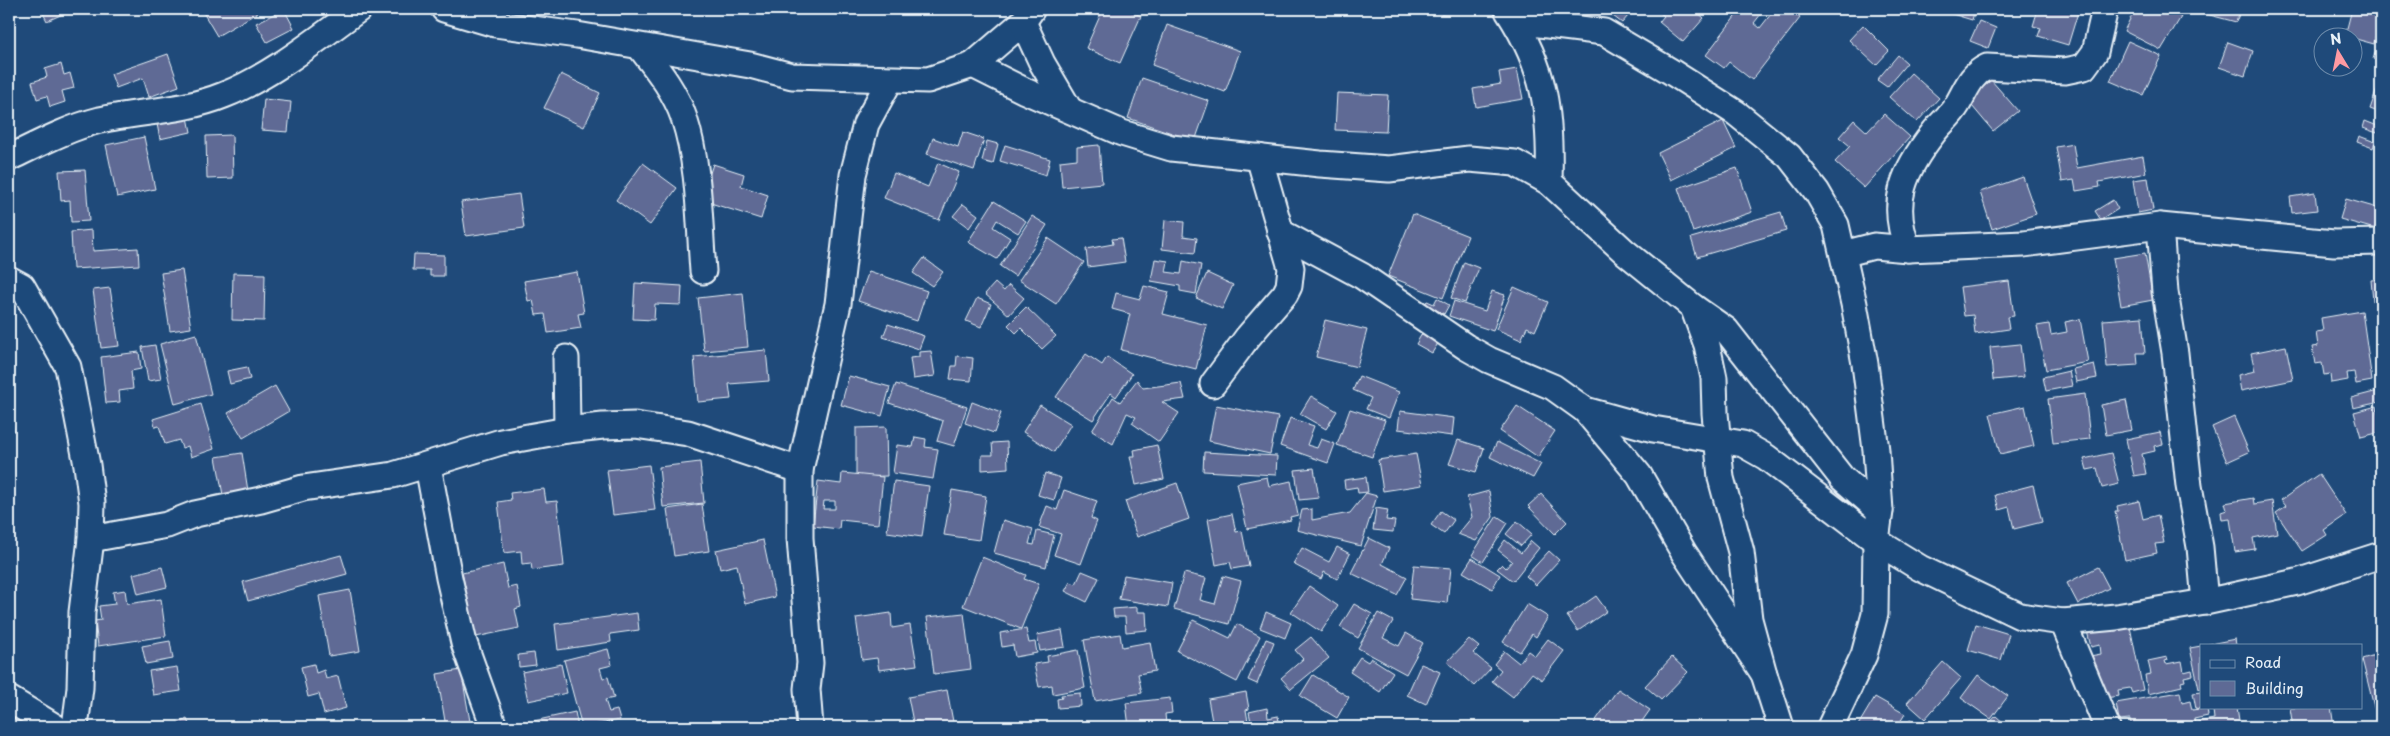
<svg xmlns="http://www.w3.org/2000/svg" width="2390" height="736" viewBox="0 0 2390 736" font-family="'Playpen Sans',sans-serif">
<rect width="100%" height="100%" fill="#1f4a7a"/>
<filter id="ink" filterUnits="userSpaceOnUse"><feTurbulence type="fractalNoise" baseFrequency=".02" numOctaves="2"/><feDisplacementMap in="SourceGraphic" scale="10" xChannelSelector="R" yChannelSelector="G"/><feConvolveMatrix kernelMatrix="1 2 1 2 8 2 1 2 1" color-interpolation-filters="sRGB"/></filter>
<g filter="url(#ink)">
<g fill="#5e6a95" stroke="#e8f1f8" fill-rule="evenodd">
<path d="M49 9H71L72 10 47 21 42 11Z"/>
<path d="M201 9H264L217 36Z"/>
<path d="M284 9 294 28 267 42 256 23Z"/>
<path d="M1103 9H1125L1141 16 1120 63 1086 48Z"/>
<path d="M1440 9H1466L1467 11 1441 14Z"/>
<path d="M1604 9H1634L1622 23Z"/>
<path d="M1655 9H1694L1704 18 1683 42 1659 22 1664 16Z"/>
<path d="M1741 9H1765L1754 23 1760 28 1775 9H1788L1800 18 1752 80 1729 62 1724 68 1706 55Z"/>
<path d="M1950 9H1975L1972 20 1949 13Z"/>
<path d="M2038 9H2079L2068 45 2038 36 2041 28 2033 26Z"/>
<path d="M2126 9H2177L2175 14 2181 17 2161 50 2124 31 2133 13Z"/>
<path d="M2208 9H2241L2236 22 2206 14Z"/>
<path d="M2352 9H2381L2374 44 2345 36Z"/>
<path d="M1979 21 1996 28 1988 48 1970 41Z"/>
<path d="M1167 25 1240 51 1225 92 1152 65Z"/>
<path d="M1863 25 1889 51 1876 65 1849 40Z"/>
<path d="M2128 41 2161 56 2143 95 2110 81Z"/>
<path d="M2228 42 2253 51 2245 76 2219 67Z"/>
<path d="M2377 48 2381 49V62L2373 59Z"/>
<path d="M168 54 179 86 149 97 143 78 116 88 111 74Z"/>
<path d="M1898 55 1907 63 1887 87 1877 80Z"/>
<path d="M61 64 64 75 70 73 74 88 62 91 65 102 50 107 47 96 37 99 32 82 47 77 45 69Z"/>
<path d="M1517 69 1523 99 1476 107 1473 89 1501 84 1499 72Z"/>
<path d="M1911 73 1939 98 1917 122 1889 97Z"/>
<path d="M561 74 600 93 584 127 544 108Z"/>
<path d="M1142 78 1209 101 1195 141 1128 118Z"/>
<path d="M2381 78V113L2370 109Z"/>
<path d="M1991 80 2018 111 1993 131 1967 100Z"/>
<path d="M1337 93 1388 95 1386 132 1335 130Z"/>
<path d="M264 99 291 102 288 132 261 130Z"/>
<path d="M1884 114 1910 137 1864 188 1835 162 1850 146 1839 137 1854 120 1867 132Z"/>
<path d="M188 117 191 132 160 139 157 124Z"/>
<path d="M1723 121 1736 148 1671 180 1658 153Z"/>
<path d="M2365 121 2380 127 2377 133 2363 128Z"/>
<path d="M963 132 984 139 974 170 927 154 933 138 958 147Z"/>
<path d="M232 135 233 178 207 179 206 136Z"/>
<path d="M2359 136 2375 142 2373 148 2357 142Z"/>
<path d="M144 137 155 189 117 197 106 145Z"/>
<path d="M987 141 998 144 993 164 982 161Z"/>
<path d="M2073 144 2077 168 2143 156 2146 173 2099 182 2100 187 2076 191 2074 180 2062 182 2056 147Z"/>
<path d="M1005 145 1050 159 1046 175 1000 161Z"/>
<path d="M1099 145 1102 183 1062 187 1060 161 1077 159V147Z"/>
<path d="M643 163 677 188 650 225 616 200Z"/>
<path d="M938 163 959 172 939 220 884 198 894 173 928 187Z"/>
<path d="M713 164 744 174 741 186 768 195 761 219 701 200Z"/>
<path d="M1737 168 1752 212 1693 232 1678 188Z"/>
<path d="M85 170 89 221 71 222 70 200 61 201 59 171Z"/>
<path d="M2023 177 2036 214 1992 229 1980 192Z"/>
<path d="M2148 178 2153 210 2138 213 2133 180Z"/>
<path d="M2315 193 2317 210 2292 213 2290 197Z"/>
<path d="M519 194 524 228 466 236 461 202Z"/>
<path d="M2346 199 2381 209 2375 229 2340 219Z"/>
<path d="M2113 200 2118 209 2101 220 2095 211Z"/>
<path d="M994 201 1026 221 1018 233 997 220 993 227 1010 238 997 259 968 242Z"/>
<path d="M963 204 978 215 969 228 953 216Z"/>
<path d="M1781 212 1786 231 1697 257 1691 238Z"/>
<path d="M1413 214 1468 236 1443 298 1388 276Z"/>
<path d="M1032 216 1047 225 1015 276 1000 266Z"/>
<path d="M1165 220 1184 222 1183 236 1197 238 1195 253 1162 249Z"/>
<path d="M92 230 93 251 138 248 139 265 73 269 71 232Z"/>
<path d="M1048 238 1084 262 1056 304 1019 280Z"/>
<path d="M1121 238 1125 262 1088 267 1086 249 1113 244 1112 239Z"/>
<path d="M2145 253 2153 300 2121 306 2113 258Z"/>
<path d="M414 254 444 255V276H430V270H413Z"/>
<path d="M924 258 943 272 932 286 913 273Z"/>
<path d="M1155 259 1168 261 1166 272 1181 274 1183 261 1201 265 1196 294 1180 291V286L1151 281Z"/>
<path d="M1464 262 1479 268 1465 303 1451 298Z"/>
<path d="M182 270 191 328 170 331 161 273Z"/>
<path d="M869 271 927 291 917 321 858 301Z"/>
<path d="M577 272 584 313 578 314 581 328 548 333 545 314 536 315 533 300 528 301 524 281Z"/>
<path d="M233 273 265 274 264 321 232 320Z"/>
<path d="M1207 273 1233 285 1222 309 1196 298Z"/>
<path d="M2381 279V300L2373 301 2371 280Z"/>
<path d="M2009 281 2014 316 2007 317 2009 329 1975 334 1973 315 1964 316 1960 287Z"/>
<path d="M635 283 682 286 681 305 655 304 654 320 633 319Z"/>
<path d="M995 283 1004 291 1009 285 1024 298 1009 315 985 294Z"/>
<path d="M1144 286 1169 292 1163 314 1207 325 1196 369 1121 350 1130 314 1112 309 1116 293 1140 299Z"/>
<path d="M1514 287 1548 302 1535 331 1527 327 1521 340 1496 329Z"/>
<path d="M110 288 119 346 101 348 93 290Z"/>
<path d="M1492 291 1505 295 1493 331 1449 316 1454 301 1485 311Z"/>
<path d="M743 293 748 347 704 351 698 298Z"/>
<path d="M977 298 991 304 981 327 966 321Z"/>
<path d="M1437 298 1449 305 1444 314 1425 304 1427 301 1434 304Z"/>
<path d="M1026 307 1056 336 1042 349 1021 328 1016 333 1008 325Z"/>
<path d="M2378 307H2381V333Z"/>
<path d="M2362 311 2372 381 2356 384 2354 372 2347 373 2348 380 2331 383 2330 374 2324 375 2322 363 2315 364 2312 347 2318 346 2316 332 2323 331 2321 318Z"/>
<path d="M2142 317 2145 353H2137L2138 365 2107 367 2103 320Z"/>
<path d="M2080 319 2088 362 2046 370 2037 326 2049 324 2051 335 2067 332 2065 322Z"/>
<path d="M1325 320 1367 330 1357 367 1316 357Z"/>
<path d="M888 324 924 336 919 349 883 337Z"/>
<path d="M1423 332 1439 342 1432 353 1416 344Z"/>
<path d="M196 334 211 394 175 404 160 344Z"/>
<path d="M2020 344 2024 377 1993 380 1990 347Z"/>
<path d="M155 345 161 379 148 381 142 347Z"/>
<path d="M2286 346 2293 380 2241 391 2238 375 2255 371 2251 353Z"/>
<path d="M766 350 769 381 729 384 731 399 698 402 694 357Z"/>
<path d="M931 351 935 376 913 379 910 358 919 357V352Z"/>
<path d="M139 352 141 369 131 371 133 389 119 391 120 402 106 403 101 357Z"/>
<path d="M1086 354 1102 365 1107 357 1132 374 1116 397 1111 393 1093 420 1056 397Z"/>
<path d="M957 356 973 358 971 381 950 379 952 366H956Z"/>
<path d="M2094 364 2097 378 2076 382 2073 369Z"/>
<path d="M247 367 250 379 230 384 227 371Z"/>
<path d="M2069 371 2072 386 2046 391 2043 377Z"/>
<path d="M849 376 890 387 882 416 841 405Z"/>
<path d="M1359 376 1399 392 1389 418 1366 409 1371 398 1353 390Z"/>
<path d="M1137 380 1143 388 1181 383 1185 399 1162 402 1179 413 1159 442 1132 423 1136 417 1127 413 1113 444 1092 431 1113 397 1120 402Z"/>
<path d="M896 384 967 407 954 446 937 441 943 421 889 403Z"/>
<path d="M275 386 289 411 243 438 228 413Z"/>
<path d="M2378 391 2380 402 2353 408 2351 398Z"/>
<path d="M2085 394 2090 439 2053 443 2048 399Z"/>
<path d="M1311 396 1337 411 1326 429 1300 414Z"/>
<path d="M2126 400 2132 430 2106 435 2101 405Z"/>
<path d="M972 402 1001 413 994 433 965 423Z"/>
<path d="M201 404 214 449 191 457 188 446 182 448 179 440 165 444 159 426 155 427 153 419Z"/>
<path d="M1040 405 1071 424 1054 452 1023 432Z"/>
<path d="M1216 405 1278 417 1270 454 1209 441Z"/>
<path d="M1517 406 1555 431 1538 457 1500 431Z"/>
<path d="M2025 406 2034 446 2000 454 1990 414Z"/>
<path d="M2377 406 2381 432 2361 437 2354 412Z"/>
<path d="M9 408 14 431 9 432Z"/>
<path d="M1350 409 1385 420 1372 457 1337 445Z"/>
<path d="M1400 411 1454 418 1452 436 1398 429Z"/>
<path d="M2234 417 2249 452 2227 462 2212 427Z"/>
<path d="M1290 418 1314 426 1307 445 1317 448 1321 439 1335 444 1328 463 1280 446Z"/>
<path d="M886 427 887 476 856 477V428Z"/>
<path d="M2160 432 2163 444 2154 446 2155 451 2142 454 2146 474 2134 476 2126 439Z"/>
<path d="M915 437 926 439 925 447 938 449 933 479 893 473 897 445 913 447Z"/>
<path d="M1458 440 1484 448 1476 472 1449 464Z"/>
<path d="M1007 442 1008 468 982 470V455H993L992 443Z"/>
<path d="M1497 442 1541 464 1533 478 1490 457Z"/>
<path d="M1157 445 1164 479 1136 485 1130 456H1135L1134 450Z"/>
<path d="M1204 452 1277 456 1276 475 1203 471Z"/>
<path d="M242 453 248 491 223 495 216 457Z"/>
<path d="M2111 453 2119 484 2102 488 2097 468 2087 470 2084 459Z"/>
<path d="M1416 454 1422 485 1383 491 1378 460Z"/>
<path d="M700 462 704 503 663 507 659 467Z"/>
<path d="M649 465 655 510 613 515 607 470Z"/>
<path d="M1314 468 1319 498 1299 500 1295 470Z"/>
<path d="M842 473 883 477 878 524 840 520 839 529 813 526 818 481 841 484ZM824 501H835V509H823Z"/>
<path d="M1045 473 1061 478 1054 500 1038 495Z"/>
<path d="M2319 474 2346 515 2324 530 2327 535 2302 551 2276 513 2286 506 2281 500Z"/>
<path d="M1267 477 1269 486 1291 481 1298 515 1290 517 1291 520 1247 529 1237 483Z"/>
<path d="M1366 477 1368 492 1358 493 1357 487 1345 489 1344 480Z"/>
<path d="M894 481 929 486 922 537 887 532Z"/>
<path d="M1177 483 1189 519 1137 537 1125 501Z"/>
<path d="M2033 485 2042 522 2014 529 2009 507 1999 510 1995 495Z"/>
<path d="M544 489 546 502 557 501 564 566 532 570 531 563 522 564 521 551 504 553 498 502 511 500 510 493Z"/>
<path d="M952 490 986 496 979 540 944 535Z"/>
<path d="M1064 490 1097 501 1091 518 1097 521 1081 564 1054 555 1061 534 1039 527 1047 506 1057 510Z"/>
<path d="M1489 491 1493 517 1476 541 1458 534 1472 517 1467 497Z"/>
<path d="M1366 493 1377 496 1361 546 1297 530 1302 510 1312 509V520L1350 513Z"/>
<path d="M1541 494 1567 522 1555 534 1528 506Z"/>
<path d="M2253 498 2254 504 2272 501 2277 533 2253 538 2255 549 2235 552 2230 519 2222 520 2221 512 2227 510 2225 503Z"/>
<path d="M2139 501 2143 519 2158 515 2164 543 2155 544 2157 553 2125 560 2115 511H2118L2117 506Z"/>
<path d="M702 504 709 551 674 556 667 509Z"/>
<path d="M1376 508 1388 510 1386 520 1395 521 1393 532 1373 530Z"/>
<path d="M1441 511 1454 520 1444 534 1431 525Z"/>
<path d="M1232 514 1236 532 1242 531 1249 566 1232 569 1230 562 1216 565 1208 519Z"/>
<path d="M1497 516 1508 523 1483 562 1472 555Z"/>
<path d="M1003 520 1033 529 1029 544 1034 545 1037 531 1054 535 1046 567 994 553Z"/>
<path d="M1517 521 1532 534 1521 546 1506 534Z"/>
<path d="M1369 538 1389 548 1382 564 1407 577 1397 595 1351 573Z"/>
<path d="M763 540 775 597 745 604 737 565 720 569 716 550Z"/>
<path d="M1505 540 1521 553 1531 541 1539 548 1513 581 1497 569 1502 564 1506 568 1512 561 1498 550Z"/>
<path d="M1337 547 1350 554 1337 579 1324 572 1321 579 1293 564 1302 548 1329 562Z"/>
<path d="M1549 551 1559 560 1536 585 1526 576Z"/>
<path d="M341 555 347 574 248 601 243 582Z"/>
<path d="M982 557 1026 575 1024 579 1039 584 1021 629 963 606Z"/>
<path d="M1472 558 1500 575 1492 589 1463 572Z"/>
<path d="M503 564 508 588 517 586 521 607 515 609 519 628 476 637 462 573Z"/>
<path d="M1414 565 1451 568 1447 603 1410 599Z"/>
<path d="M162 567 167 587 138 594 133 574Z"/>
<path d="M2098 567 2109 588 2078 604 2067 583Z"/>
<path d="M1082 571 1099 578 1087 602 1065 591 1070 582 1076 584Z"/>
<path d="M1184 573 1206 578 1200 600 1215 604 1223 576 1241 581 1229 624 1174 609Z"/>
<path d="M1124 575 1172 583 1168 607 1119 599Z"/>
<path d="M1309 586 1338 606 1321 632 1291 612Z"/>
<path d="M125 590 127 604 161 599 166 636 98 646 95 621 101 620 99 606 115 604 113 592Z"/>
<path d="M350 590 360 651 329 656 319 596Z"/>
<path d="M1596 596 1607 611 1578 631 1567 616Z"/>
<path d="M1354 604 1372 614 1358 638 1340 627Z"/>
<path d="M1527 604 1548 617 1536 637 1532 634 1520 652 1503 642Z"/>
<path d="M1137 607V612H1146L1147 630 1126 632 1125 617H1114L1113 609Z"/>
<path d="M1266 612 1291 623 1285 638 1260 628Z"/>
<path d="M637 613 639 630 610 634 611 642 558 650 555 624Z"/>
<path d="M891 613 892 628 910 625 917 665 879 670 877 658 862 660 856 618Z"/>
<path d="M964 613 971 669 934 674 927 617Z"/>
<path d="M1378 613 1393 621 1383 638 1399 646 1406 633 1423 643 1406 674 1358 648Z"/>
<path d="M1193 620 1230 638 1237 624 1260 636 1237 682 1177 651Z"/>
<path d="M2129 622 2143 690 2132 693 2130 688 2118 690 2119 696 2105 698 2090 656 2101 654 2100 645 2091 647 2087 631Z"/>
<path d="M1976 624 2009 634 2001 660 1968 650Z"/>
<path d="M1026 629 1029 643 1035 642 1037 653 1015 657 1013 645 1002 647 1000 633Z"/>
<path d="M1062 630 1065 647 1040 651 1037 635Z"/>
<path d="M1120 634 1122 647 1150 642 1155 671 1138 674 1142 693 1095 701 1084 640Z"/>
<path d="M1311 637 1329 658 1291 689 1281 678 1303 659 1295 650Z"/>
<path d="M1266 639 1274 642 1257 684 1248 680Z"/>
<path d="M1469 639 1479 647 1473 653 1491 668 1474 686 1447 662Z"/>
<path d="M1548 639 1564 651 1542 680 1532 673 1513 697 1492 681 1501 670 1494 664 1504 651 1519 663 1528 651 1535 656Z"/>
<path d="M2235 639 2236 645H2205Z"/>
<path d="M170 641 173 659 146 664 142 646Z"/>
<path d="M2201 646V688L2199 689 2190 648Z"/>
<path d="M608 649 612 665 600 668 603 678 608 677 614 698 605 700 609 712 617 710 620 720 582 727 564 660Z"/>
<path d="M1078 650 1085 688 1053 694 1052 685 1039 687 1034 664 1048 662 1047 656Z"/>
<path d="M534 653 536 665 519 667 518 655Z"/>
<path d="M2381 653V718L2377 719 2362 659Z"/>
<path d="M1360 657 1368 662 1371 658 1393 672 1380 692 1350 672Z"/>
<path d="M1672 657 1688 672 1661 700 1645 686Z"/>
<path d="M2167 657 2168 660 2165 661 2166 664 2182 661 2184 672 2192 670 2193 675 2184 677 2185 681 2181 682 2182 686 2148 694 2145 675 2151 674 2148 661Z"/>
<path d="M1943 662 1961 678 1925 719 1907 703Z"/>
<path d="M314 664 316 673 324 670 326 679 338 676 346 708 324 714 319 694 308 697 301 667Z"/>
<path d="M561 664 567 693 528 701 522 672Z"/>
<path d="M1421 664 1440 672 1426 704 1407 695Z"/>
<path d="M177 667 181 691 153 695 149 671Z"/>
<path d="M461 670 471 727H446L437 674Z"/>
<path d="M1313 675 1349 697 1337 718 1300 696Z"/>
<path d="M1978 675 2008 696 1991 719 1961 698Z"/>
<path d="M1618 689 1650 710 1638 727H1634L1624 721 1620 727H1600L1594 723Z"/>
<path d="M947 690 954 727H920L919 721 913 722 908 697Z"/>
<path d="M1246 692 1249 709 1246 710 1249 727H1213L1208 699Z"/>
<path d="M2180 692 2182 703 2190 701 2192 710 2207 708 2208 716 2194 719 2196 727H2132L2130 719 2119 720 2116 703Z"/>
<path d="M2201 692V707H2204L2196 709 2193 693Z"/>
<path d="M1080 693 1081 706 1058 708 1057 699 1062 698 1061 695Z"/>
<path d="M1875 697 1905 714 1897 727 1885 724 1883 727H1857Z"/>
<path d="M1170 698 1172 713 1165 714 1166 724H1171V727H1129L1126 703Z"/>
<path d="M2228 707H2237L2240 727H2187L2186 724 2214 719 2213 710Z"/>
<path d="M2331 707 2334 727H2293L2290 708Z"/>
<path d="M1267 708 1268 718 1278 716 1280 727H1252L1249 712Z"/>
<path d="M575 712 578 727H520V724Z"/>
<path d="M1996 716 2006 725 2003 727H1986Z"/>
<path d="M187 719 190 727H170Z"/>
<path d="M1910 720 1920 727H1904Z"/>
</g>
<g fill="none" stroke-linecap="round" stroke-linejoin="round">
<defs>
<g id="minor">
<path d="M444 9 495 24 577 35 750 65 792 76 928 80 973 65 1023 22 1032 9"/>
<path d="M1508 11C1546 69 1551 114 1549 182"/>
<path d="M1515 21 1604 32 1670 71 1736 113 1789 156 1817 192 1836 225 1854 304 1865 364 1876 450 1880 511 1876 541 1875 614 1864 655 1830 727"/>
<path d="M1023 22 1042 63 1069 109"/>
<path d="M640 47C657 69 675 91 684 118 700 167 699 221 703 271"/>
<path d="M973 65 1025 91 1122 133 1171 148 1320 164 1389 169 1469 159 1515 163 1549 182 1624 251 1693 307 1707 345 1714 378 1715 413 1721 478 1741 552 1749 619 1764 674"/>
<path d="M9 158C38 144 68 128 100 120 141 111 185 111 224 95 272 76 317 39 359 9"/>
<path d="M2160 226 2165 292 2175 353 2189 486 2200 547 2205 602"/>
<path d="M1280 232 1362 276 1466 347 1489 360 1553 387 1585 410 1639 475 1684 553 1764 674 1781 727"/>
<path d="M1908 249C1889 202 1904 170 1934 132 1941 123 1951 115 1957 105 1966 90 1970 75 1987 67L2065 71 2084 67 2095 52 2105 9"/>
<path d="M1843 254 1874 246 1908 249 2024 244 2160 226 2334 243 2381 242"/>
<path d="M9 279 22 286 68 367 87 465 92 503 91 539 82 612 80 688 75 727"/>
<path d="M1693 307 1726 330 1842 478 1880 511"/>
<path d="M566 358 567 430"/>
<path d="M1213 384 1247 338 1285 294 1289 286 1291 268 1259 157"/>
<path d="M1585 410 1653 429 1743 444 1766 457 1876 541 1920 568 2020 616 2063 622 2116 617 2205 602 2297 582 2381 555"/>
<path d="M428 466 449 578 464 643 494 727"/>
<path d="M91 539 167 525 195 514 261 500 303 488 393 475 501 442 567 430 603 426 635 425 688 433 800 470"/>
<path d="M2063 622 2107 727"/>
<path d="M9 699 55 727"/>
<path d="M810 727 807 689 810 663 800 538V470L838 304 853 175 866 124 890 80"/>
</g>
</defs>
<use href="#minor" stroke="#e8f1f8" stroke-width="29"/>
<use href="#minor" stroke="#1f4a7a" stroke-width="25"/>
</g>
</g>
<rect width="2390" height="736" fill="none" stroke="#1f4a7a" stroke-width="30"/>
<rect x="15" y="15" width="2360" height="706" fill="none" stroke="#e8f1f8" stroke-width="2" filter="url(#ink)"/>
<rect x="2200" y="644" width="162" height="65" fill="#1f4a7a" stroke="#6f8dac"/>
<rect x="2210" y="660" width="25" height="8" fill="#1f4a7a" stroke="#6f8dac"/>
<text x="2245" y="668" font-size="15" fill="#e8f1f8">Road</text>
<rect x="2210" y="681" width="25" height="15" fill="#5e6a95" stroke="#6f8dac"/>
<text x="2245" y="694" font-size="15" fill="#e8f1f8">Building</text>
<g transform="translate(2338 52) rotate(350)"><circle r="24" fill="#1f4a7a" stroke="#6f8dac"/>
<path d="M0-4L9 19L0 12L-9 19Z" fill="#ff9aa2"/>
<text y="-8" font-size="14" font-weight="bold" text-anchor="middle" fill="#e8f1f8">N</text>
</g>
</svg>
